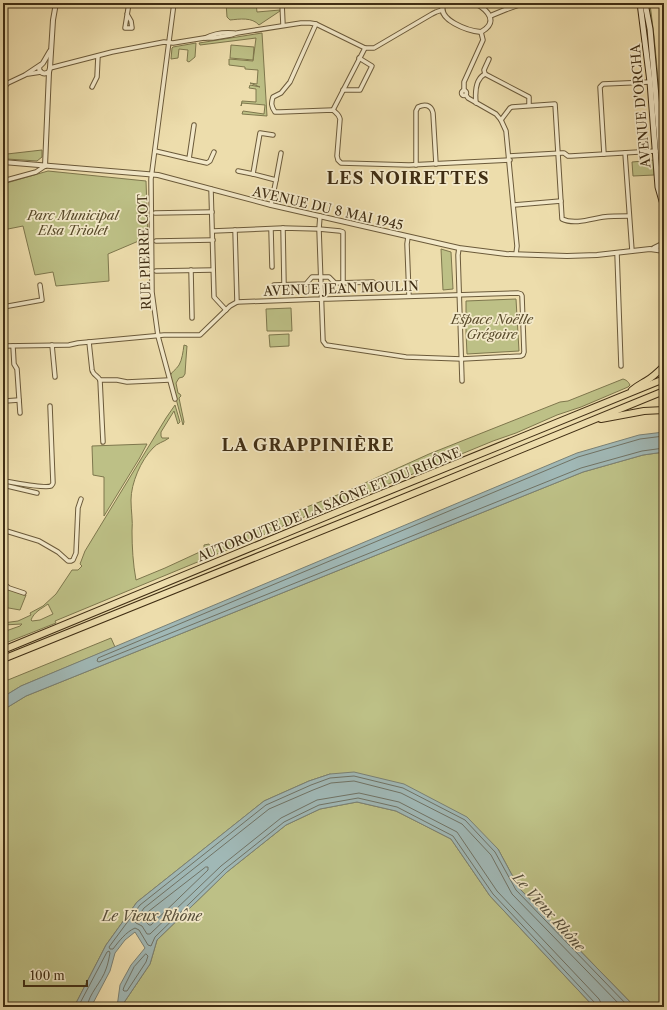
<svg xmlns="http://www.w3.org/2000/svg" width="667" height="1010" viewBox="0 0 667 1010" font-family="'Libre Caslon Text',serif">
<rect width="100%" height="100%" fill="#edddac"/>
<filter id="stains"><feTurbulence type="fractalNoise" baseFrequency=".005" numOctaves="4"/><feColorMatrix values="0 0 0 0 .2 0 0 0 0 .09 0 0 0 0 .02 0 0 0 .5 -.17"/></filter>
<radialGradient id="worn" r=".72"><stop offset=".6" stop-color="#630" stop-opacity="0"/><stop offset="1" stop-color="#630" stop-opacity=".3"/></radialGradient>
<g fill="#bdc086" stroke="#7e774d" fill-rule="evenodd">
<path d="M226 3H256L257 12 280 10V11L259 25C252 17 240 19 230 20L227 17Z"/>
<path d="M646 3H650V4L654 36 663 132 662 133Z"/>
<path d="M262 33 267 116 242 114 243 111 264 114 265 105 242 103 241 106 242 101 256 102V89L249 88 250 85 260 87 250 83 257 84 258 70 245 69V67L229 65V59L253 61 256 38 200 45 199 43Z"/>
<path d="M196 43 195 57 189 62 187 61 188 50 179 49 178 58 171 59 172 48 173 47Z"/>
<path d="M231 45 254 47 253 60 230 58Z"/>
<path d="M42 150V157L37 161 7 159V154Z"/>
<path d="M654 160V175L633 176 632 162Z"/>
<path d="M48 171 146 181 148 237 108 254 109 281 56 286 53 272 35 275 23 226 3 230V184Z"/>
<path d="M441 249 451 252 453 289 443 290Z"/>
<path d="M516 299 519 351 467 354 466 333V301Z"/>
<path d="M291 308 292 331H267L266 309Z"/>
<path d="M289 334V346L270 347 269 335Z"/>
<path d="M184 345 187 346 186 359 185 374 183 377 179 378 176 383 178 393 180 394 181 396 179 398 184 422 183 425 170 376C172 371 176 370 179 365 182 360 183 352 184 345Z"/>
<path d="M623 379C626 380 628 381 630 385L628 387 581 407 557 415 516 433 493 441 369 492 294 521 245 543 212 556 55 621 56 623 3 644V632L20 626 22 624 3 625V623L18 621 31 615 30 613 43 606 56 594 72 570H78L82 566 80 564 85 551 166 418 175 405 180 422 178 424 174 411 161 432V436L162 438H169C164 442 157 443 153 448 141 460 131 483 131 500 131 511 133 521 132 531 132 547 133 564 136 580L165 568 204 550V545L209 544 211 549 299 510 345 492 429 454 560 402 568 401ZM48 604 53 614 40 620 32 621 31 620C34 612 41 609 48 604Z"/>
<path d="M147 444 139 459 104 516V477L93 475 92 446Z"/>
<path d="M664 452V1007H635L519 888 498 849 330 774 309 781 264 801 137 902 106 945 74 1007H3V710L26 696 583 472 643 455Z"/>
<path d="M3 587 26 595 20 610 3 607Z"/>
<path d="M111 638 115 647 21 686 3 697V682Z"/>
<path d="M357 802 396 811 451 839 490 896 594 1007H121L150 964 157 940 227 872 286 825 320 809Z"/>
</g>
<g fill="#a0b8b6" stroke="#7a8175">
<path d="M664 432V452L643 455 583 472 26 696 3 710V697L21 686 577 453 639 435Z"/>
<path d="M354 772 404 784 467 817 498 849 519 888 635 1007H594L490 896 451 839 396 811 357 802 320 809 286 825 227 872 157 940 150 964 121 1007H117L120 985 131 965 145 948 135 932 125 940 115 953 110 971 91 1007H74L106 945 137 902 264 801 309 781 330 774Z"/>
</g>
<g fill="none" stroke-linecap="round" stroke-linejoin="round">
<g stroke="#707365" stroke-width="1">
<path d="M664 436 640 439 578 457 98 658 97 661 99 662 581 468 642 451 664 448"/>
<path d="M206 867H208V870L151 925H149L144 920V918L148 912Z"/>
<path d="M146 954 148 956 146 962 127 991H124L123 990 124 987 134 967Z"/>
<path d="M78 1007 107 952 109 951 110 953C109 958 108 964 106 969 102 982 89 993 87 1007"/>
<path d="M596 1007 595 1003 493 894 453 836 397 807 358 798 319 805 284 822 225 869 155 937 151 946 148 945 139 930 135 928C126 932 119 941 113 949H110L109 947 140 905 266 805 311 785 330 778 354 776 403 788 465 820 495 852 516 890 629 1007"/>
<path d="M601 1007V1003L599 999 497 891 457 832 399 802 359 793 317 800 281 818 221 866 150 934H147L142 926 136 923 135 921 144 908 269 809 313 790 331 783 354 781 401 793 462 824 491 855 512 894 622 1007"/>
</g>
<defs>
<g id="minor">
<path d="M174 3 151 179 152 292 158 336 175 399"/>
<path d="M282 3 283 25"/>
<path d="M127 14 131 21 132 28H125L129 3"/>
<path d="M316 24 290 82 281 93 273 97C271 103 271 106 275 112H280L333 110C336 113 339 114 340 119L337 156 338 160 341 163 409 165 510 160"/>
<path d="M205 38C215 33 224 32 234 33"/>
<path d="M50 68 112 52 164 42 173 43 204 38H213L231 35 237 33 301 23H310L316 24 365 48H374L432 14 436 12 442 10"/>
<path d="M28 74 41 72"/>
<path d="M485 74 484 70 489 59"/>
<path d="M92 87 97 77 98 56"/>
<path d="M3 88 8 83 25 75 40 65"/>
<path d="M343 90H360L372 66 359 58"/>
<path d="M464 90V82L483 40 481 32"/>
<circle cx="464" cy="93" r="2.5"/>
<path d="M466 95 468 98 496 114 501 120 506 131 517 246 516 254"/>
<path d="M476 103C475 93 475 79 485 74L529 97V105"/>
<path d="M333 110 365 48"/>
<path d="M501 120 510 108 512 107 555 104 562 219C574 225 591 219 603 217 612 216 620 216 629 216"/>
<path d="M155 151 189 159 194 125"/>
<path d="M625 153 632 251"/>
<path d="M604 154 600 87 603 84 650 82"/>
<path d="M509 156 562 153H564L568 156H571L656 151"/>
<path d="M189 159 207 163 210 161 214 152"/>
<path d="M416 165V111L418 107C424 104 431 104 433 113L436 164"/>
<path d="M238 171 253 174"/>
<path d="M276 180 281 153"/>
<path d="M3 181 36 172 45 166"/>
<path d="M211 189 214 297 226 310"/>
<path d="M271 205 276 180 253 174 260 133 273 135"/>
<path d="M514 205 561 201"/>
<path d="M155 213 212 212"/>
<path d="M283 228 284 284"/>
<path d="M271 229 272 267"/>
<path d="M235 230 237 302"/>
<path d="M213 231 283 228 319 229 340 231 343 232V283"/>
<path d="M408 237 407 244 409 296"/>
<path d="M156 241 213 240"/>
<path d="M459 248 458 255 462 381"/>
<path d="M617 253 621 366"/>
<path d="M191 270 192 318"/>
<path d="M156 271 213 270"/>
<path d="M274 285 306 284 312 277H329L335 283 373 282"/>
<path d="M3 307 42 300 40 285"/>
<path d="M89 342 92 370C93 375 98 376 100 380L103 442"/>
<path d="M52 345 55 377"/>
<path d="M3 346 69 345 78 343 164 335H200L230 306 237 302 321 299H328L518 293 521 294 522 296 524 352 523 355 521 356 462 359 406 357 326 345 323 341 319 229 320 216"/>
<path d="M13 346 14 364 17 369 20 413"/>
<path d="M100 380H117L127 382 169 380"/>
<path d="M5 401 19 400"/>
<path d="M3 481C12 482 45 489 51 486 52 485 53 484 53 483L50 406"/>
<path d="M3 485 37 493"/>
<path d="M3 530 39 541 58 552 68 561H71L73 560 76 553 78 508 81 499"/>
<path d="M3 583 9 588 24 593"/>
</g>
<g id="tertiary">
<path d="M444 3C435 20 469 31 481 32 499 22 488 10 475 3"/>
<path d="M490 16 507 9 524 3"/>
<path d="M49 72C44 75 39 73 39 67L43 63 50 51"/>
<path d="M3 162 158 175 271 205 459 248 506 254 567 256 597 255 650 249 664 251"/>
<path d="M45 166 49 72 50 68 53 20 56 3"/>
<path d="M654 248 664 243"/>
</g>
<g id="secondary">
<path d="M640 3 650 82 658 187 662 201 664 207"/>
<path d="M645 3 650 29 664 187"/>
</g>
<g id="motorway">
<path d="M632 390C637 386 641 384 646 381 653 377 659 371 664 366"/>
<path d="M601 419 644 411 664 410"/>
<path d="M3 650 369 499 664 379"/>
<path d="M3 659 373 510 664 391"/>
</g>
</defs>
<use href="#minor" stroke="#6b5a3a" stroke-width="5.5"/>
<use href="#tertiary" stroke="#6b5a3a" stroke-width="6"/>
<use href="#secondary" stroke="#402e14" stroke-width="7"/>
<use href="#motorway" stroke="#402e14" stroke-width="8"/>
<use href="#minor" stroke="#f3e9c9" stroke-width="3.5"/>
<use href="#tertiary" stroke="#f3e9c9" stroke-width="4"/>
<use href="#secondary" stroke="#f3e9c9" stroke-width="5"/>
<use href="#motorway" stroke="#edddac" stroke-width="6"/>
</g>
<g text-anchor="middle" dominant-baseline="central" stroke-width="3.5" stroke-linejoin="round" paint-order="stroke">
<g font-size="13" fill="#402e14" stroke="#f3e9c9">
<text transform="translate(640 106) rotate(-95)">AVENUE D'ORCHA</text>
<text transform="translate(328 208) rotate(13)">AVENUE DU 8 MAI 1945</text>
<text transform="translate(144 252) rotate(-92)">RUE PIERRE COT</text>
<text transform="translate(341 288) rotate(-2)">AVENUE JEAN MOULIN</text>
<text transform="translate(329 504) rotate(-22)">AUTOROUTE DE LA SAÔNE ET DU RHÔNE</text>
</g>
<g font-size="13" font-style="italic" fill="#594b2b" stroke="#f3e9c9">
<text x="73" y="215">Parc Municipal<tspan x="73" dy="15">Elsa Triolet</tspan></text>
<text x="492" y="319">Espace Noëlle<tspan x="492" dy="15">Grégoire</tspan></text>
</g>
<g font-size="14" font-style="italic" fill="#58503c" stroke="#f3e9c9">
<text transform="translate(549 912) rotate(48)">Le Vieux Rhône</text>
<text x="152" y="916">Le Vieux Rhône</text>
</g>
<g font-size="17" font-weight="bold" letter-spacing="1" fill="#402e14" stroke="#f3e9c9">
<text x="408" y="178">LES NOIRETTES</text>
<text x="308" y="445">LA GRAPPINIÈRE</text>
</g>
</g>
<rect width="667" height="1010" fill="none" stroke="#edddac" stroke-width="16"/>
<rect x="4" y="4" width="659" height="1002" fill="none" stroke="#402e14" stroke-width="2"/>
<rect x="8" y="8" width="651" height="994" fill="none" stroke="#402e14"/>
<path d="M24 980v6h63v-6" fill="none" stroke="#402e14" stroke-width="2"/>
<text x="30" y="980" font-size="12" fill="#402e14" stroke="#f3e9c9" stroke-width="3" paint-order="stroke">100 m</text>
<rect width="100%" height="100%" filter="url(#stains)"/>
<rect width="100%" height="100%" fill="url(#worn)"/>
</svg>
